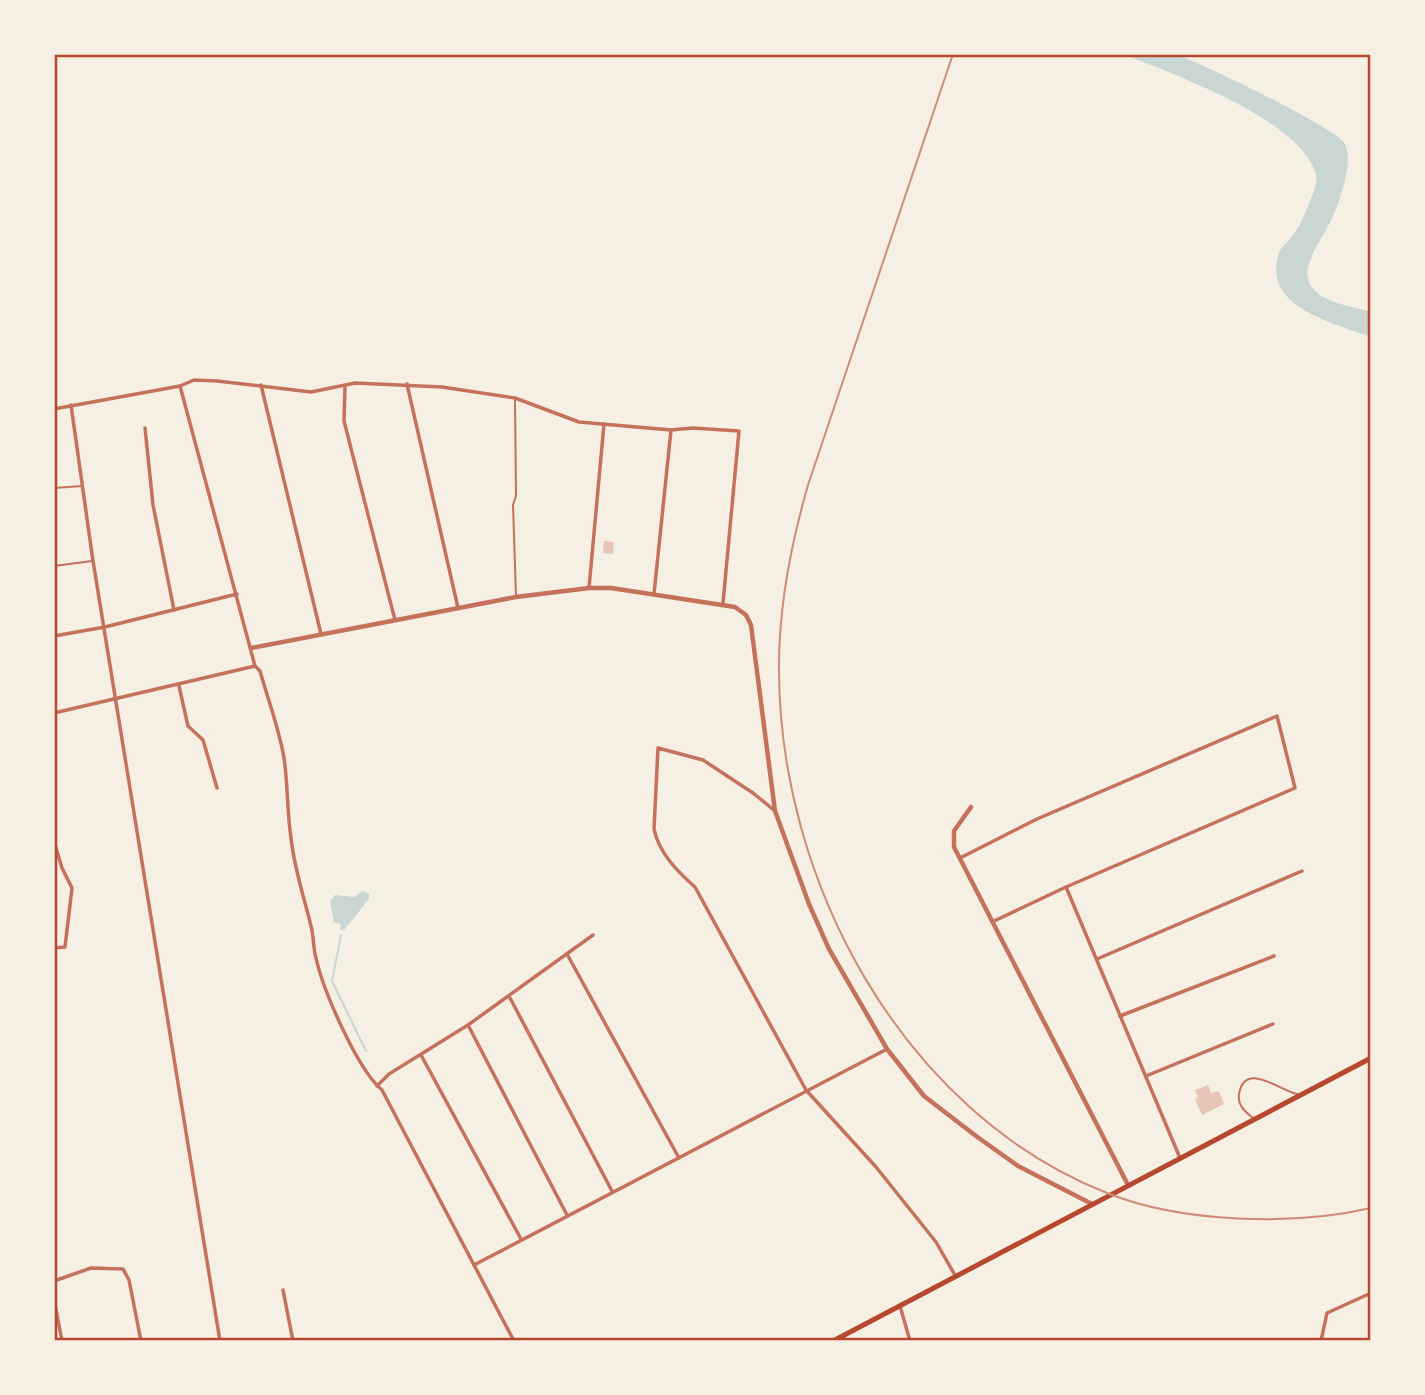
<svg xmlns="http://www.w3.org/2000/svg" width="1425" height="1395" viewBox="0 0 1425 1395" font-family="Montserrat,sans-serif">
<rect width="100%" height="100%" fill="#f6efe4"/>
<g fill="#c9d6d2">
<path d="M1123 54C1139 54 1161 50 1176 55 1200 62 1336 128 1345 144 1347 149 1348 155 1348 160 1347 178 1340 200 1333 216 1327 232 1303 261 1308 279 1314 302 1351 306 1371 312V337C1335 323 1258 307 1280 251 1283 245 1286 244 1290 239 1299 229 1305 214 1310 201 1314 192 1319 181 1315 171 1296 118 1173 74 1123 54Z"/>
<path d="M363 891 369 894V899L344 930H340L341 924 334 922 330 901 335 895 354 897Z"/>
</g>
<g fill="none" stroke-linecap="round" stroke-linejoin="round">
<path stroke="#c9d6d2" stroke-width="2" d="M341 935 332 981 366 1051"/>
</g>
<g fill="#e6c5b7">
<path d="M604 541 614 542 613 554 603 553Z"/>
<path d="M1208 1085 1211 1093 1219 1091 1224 1104 1202 1115 1195 1099 1198 1098 1195 1090Z"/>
</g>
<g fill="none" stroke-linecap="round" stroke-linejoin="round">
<g stroke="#c5725c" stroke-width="2">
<path d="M515 399 516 496 513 505 516 595"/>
<path d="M54 488 82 486"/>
<path d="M54 566 92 561"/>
<path d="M1253 1118C1246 1112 1237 1106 1239 1094 1245 1060 1280 1091 1297 1094"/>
</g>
<g stroke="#c5725c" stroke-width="3.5">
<path d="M407 384 458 608"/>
<path d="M261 385 321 634"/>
<path d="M180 386 255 666 260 671C268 700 279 728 284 758 288 784 287 812 291 838 294 868 304 897 311 926 314 937 313 948 316 958 323 990 357 1069 382 1090L514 1341"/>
<path d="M345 387 344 421 395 620"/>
<path d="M71 405 93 561 220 1341"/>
<path d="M54 409 180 386 194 380 217 381 311 392 355 383 442 387 515 398 579 422 671 430 693 428 739 431 723 603"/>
<path d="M145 428 153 505 174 610"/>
<path d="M589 588 604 424"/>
<path d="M654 594 671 430"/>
<path d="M54 636 105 627 237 594"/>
<path d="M179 686 188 726 203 740 217 788"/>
<path d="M54 713 255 666"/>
<path d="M775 811 753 793 703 760 658 748 654 829C659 853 677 871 695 887L806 1090 876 1167 936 1242 956 1277"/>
<path d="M54 841 62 868 72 888 65 947 54 948"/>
<path d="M960 858 1037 819 1277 716 1295 788 1066 887 992 922"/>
<path d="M1066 887 1180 1158"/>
<path d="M567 954 679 1158"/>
<path d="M1097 959 1302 871"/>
<path d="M509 996 612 1191"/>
<path d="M1120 1016 1274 956"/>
<path d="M468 1025 567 1215"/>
<path d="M421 1055 521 1239"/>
<path d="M1146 1076 1273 1024"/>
<path d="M377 1086 389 1074 468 1025 593 935"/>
<path d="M474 1265 887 1049"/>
<path d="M54 1281 91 1268 123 1269 129 1280 141 1341"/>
<path d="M283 1290 293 1341"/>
<path d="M54 1299 62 1341"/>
<path d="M900 1306 910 1341"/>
<path d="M1321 1341 1327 1313 1371 1293"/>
</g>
<g stroke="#c5725c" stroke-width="4.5">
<path d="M251 648 516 597 589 588H611L735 607 746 615 751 625 775 811 809 904 829 949 887 1049 924 1096 976 1136 1018 1166 1092 1204"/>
<path d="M971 807 954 831V847L1128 1185"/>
</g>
<path stroke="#b5482f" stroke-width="5" d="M833 1341 1371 1058"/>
<path stroke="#cf8b77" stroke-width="2" d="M953 54 808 485C791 544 779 604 779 666 778 880 902 1112 1107 1193 1182 1223 1293 1226 1371 1208"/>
</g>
<rect width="1425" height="1395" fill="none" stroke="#f6efe4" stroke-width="112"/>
<rect x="56" y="56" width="1313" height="1283" fill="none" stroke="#b5482f" stroke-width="2.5"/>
</svg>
